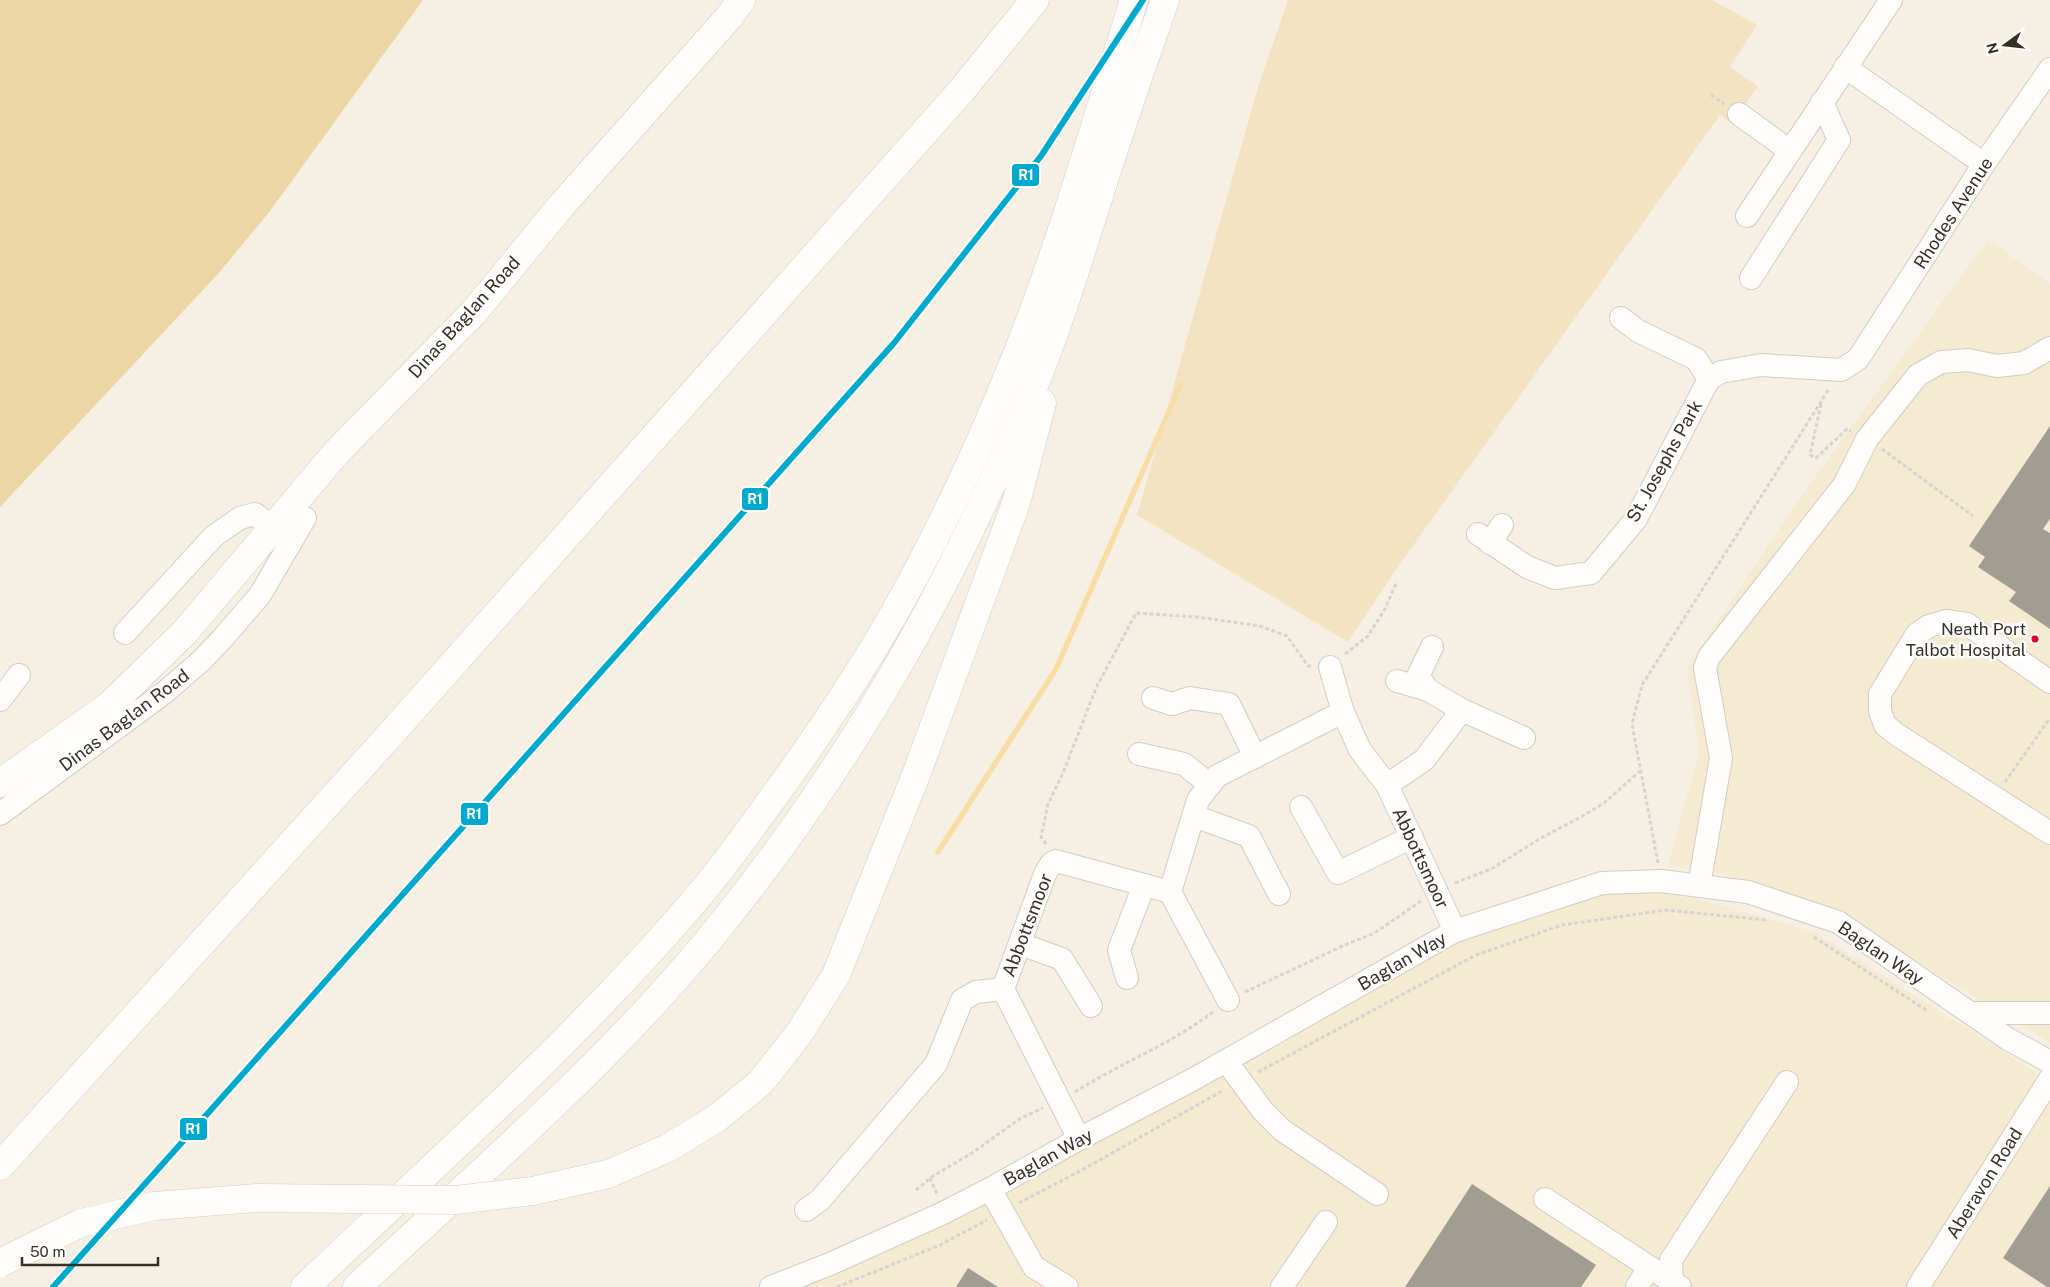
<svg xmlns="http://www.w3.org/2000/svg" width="2050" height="1287" viewBox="0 0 2050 1287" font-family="'Public Sans',sans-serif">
<rect width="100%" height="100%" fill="#f6f0e4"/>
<g fill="#f5ead2">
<path d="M1988 239 2050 284V1043L1822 903 1736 877 1668 865 1699 752 1687 668 1792 509Z"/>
<path d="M1602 883 1693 898 1814 932 2050 1081V1287H771L830 1264 1455 931Z"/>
</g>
<path fill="#f3e3c3" d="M1288 0H1712L1757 25 1730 67 1758 86 1732 124 1720 115 1395 571 1348 642 1137 515 1258 87Z"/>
<path fill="#ecd6a6" d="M0 0H423L270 211 218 274 0 507Z"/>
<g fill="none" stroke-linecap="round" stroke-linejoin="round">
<path stroke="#f8dea4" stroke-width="5.5" d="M938 852 1056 669 1181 384"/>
</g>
<g fill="#a29d93">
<path d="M2050 426V519L2043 529 2050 533V629L2009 601 2016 592 1978 567 1985 557 1969 546Z"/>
<path d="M1472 1184 1596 1265 1581 1287H1405Z"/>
<path d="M2050 1186V1287H2047L2003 1258Z"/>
<path d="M968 1268 998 1287H956Z"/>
</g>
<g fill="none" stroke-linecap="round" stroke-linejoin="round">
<defs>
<g id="minor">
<path d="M1845 67 1984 164"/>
<path d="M1739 114 1790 151"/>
<path d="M1747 216 1891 0"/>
<path d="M1751 278 1839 140 1822 102"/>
<path d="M1621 318 1638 331 1696 359 1709 379"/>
<path d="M1478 534 1527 567 1555 578 1591 573 1636 519 1709 379 1721 372 1761 365 1841 370 1858 359 1984 164 2050 69"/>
<path d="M1490 543 1502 525"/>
<path d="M125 633 214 536 240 518 255 514 273 528"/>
<path d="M1330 667 1343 712"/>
<path d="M1397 681 1428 690 1418 676 1432 647"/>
<path d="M2050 682 1967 624 1946 621 1929 626 1917 634 1880 694V711L1885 725 1896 734 2050 833"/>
<path d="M1428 690 1462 710 1524 738"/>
<path d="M1153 698 1172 704 1190 698 1229 704 1255 757"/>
<path d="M0 700 19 675"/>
<path d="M1139 754 1184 764 1210 785"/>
<path d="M1387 785 1424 760 1462 710"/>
<path d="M1301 807 1338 873 1412 837"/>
<path d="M0 814 164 693 202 660 222 639 260 595 305 518"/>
<path d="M1194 816 1249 836 1279 894"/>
<path d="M1699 886 1721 758 1705 668 1709 657 1844 485 1867 439 1918 375 1941 362 1968 360 1997 366 2024 363 2050 348"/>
<path d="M1170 892 1228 1000"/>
<path d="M1020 944 1062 959 1091 1006"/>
<path d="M1127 978 1119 950 1144 885"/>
<path d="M1971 1013H2050"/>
<path d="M1226 1061 1263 1111 1282 1130 1377 1194"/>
<path d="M1079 1139 1003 989 1045 874 1051 864 1056 861 1170 892 1198 800 1217 776 1343 712 1360 750 1387 785 1455 931"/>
<path d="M990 1189 1034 1267 1067 1287"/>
<path d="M1545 1199 1680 1287"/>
<path d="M806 1210 820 1200 936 1064 962 1000 976 992 1003 989"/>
<path d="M1672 1282 1671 1260 1787 1082"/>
<path d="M771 1287 830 1264 941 1214 990 1189 1079 1139 1192 1080 1455 931 1602 883 1661 881 1748 892 1838 922 2008 1039 2050 1062"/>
<path d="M1282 1287 1326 1222"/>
<path d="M1637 1287 1649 1267"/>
<path d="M1918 1287 2050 1079"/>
</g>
<path id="major" d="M0 783 109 706 185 632 336 453 474 312 561 206 729 17 741 0"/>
<g id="highway">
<path d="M836 975 916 775 1016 503 1042 403"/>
<path d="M0 1166 389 736 962 90 1035 0"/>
<path d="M305 1287C434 1165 568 1047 684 913 717 876 746 835 775 795 810 747 844 697 875 646 930 555 976 456 1016 357 1062 241 1097 119 1134 0"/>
<path d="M357 1287C480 1172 610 1062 716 931 853 762 961 571 1041 368 1063 313 1080 255 1098 199 1119 132 1142 66 1165 0"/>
</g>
</defs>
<use href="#minor" stroke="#d2ccc2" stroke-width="24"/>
<use href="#major" stroke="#d2ccc2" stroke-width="29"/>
<use href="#highway" stroke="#d2ccc2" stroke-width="29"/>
<g stroke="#d6d4d0" stroke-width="3" stroke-dasharray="4 2.5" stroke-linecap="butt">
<path d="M1711 95 1724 104"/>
<path d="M1821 404 1810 455 1816 458 1847 429 1851 431"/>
<path d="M1882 449 1973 516"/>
<path d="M1345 654 1368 636 1385 609 1397 581"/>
<path d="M2005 782 2050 718"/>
<path d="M1046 844 1041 837 1048 804 1063 773 1096 688 1136 613 1197 617 1260 626 1287 636 1308 666H1311"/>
<path d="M1658 863 1632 724 1642 685 1829 389"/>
<path d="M1455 883 1491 869 1541 838 1581 817 1604 803 1640 771"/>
<path d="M1814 937 1926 1010"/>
<path d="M1245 992 1349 943 1373 934 1421 901"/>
<path d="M1258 1072 1476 955 1562 925 1666 910 1766 920"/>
<path d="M1075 1092C1120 1063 1172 1044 1214 1011"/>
<path d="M930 1178 937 1194"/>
<path d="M916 1190 933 1176 972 1153 1021 1118 1043 1108"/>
<path d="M1019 1203 1080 1171 1224 1090"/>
<path d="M837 1287 940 1245 987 1220"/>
</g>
<use href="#minor" stroke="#fefdfb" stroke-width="22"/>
<use href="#major" stroke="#fefdfb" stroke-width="28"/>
<use href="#highway" stroke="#fefdfb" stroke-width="28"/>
<defs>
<path id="highway-bridge" d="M0 1263 81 1223 154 1206 257 1198 456 1200 533 1191 608 1174 668 1148 717 1118 761 1082 798 1035 836 975"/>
</defs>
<use href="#highway-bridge" stroke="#d2ccc2" stroke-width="29" stroke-linecap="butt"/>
<use href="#highway-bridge" stroke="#fefdfb" stroke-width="28"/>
<defs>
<path id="rail-1" d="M53 1287 894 343 1041 156 1143 0"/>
</defs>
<use href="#rail-1" stroke="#fff" stroke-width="10"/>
<use href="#rail-1" stroke="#00a9ce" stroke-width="6"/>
</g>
<circle fill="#e4002b" stroke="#fff" stroke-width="2" cx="2035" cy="639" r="4.5"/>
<g text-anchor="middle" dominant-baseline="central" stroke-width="5" stroke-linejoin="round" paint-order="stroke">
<g font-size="17" fill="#353026" stroke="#fff" text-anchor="end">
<text x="2026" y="629">Neath Port<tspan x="2026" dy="21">Talbot Hospital</tspan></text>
</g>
<g font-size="18" fill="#353026" stroke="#fff">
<text transform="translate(1953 213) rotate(-57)">Rhodes Avenue</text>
<text transform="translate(464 317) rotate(-48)">Dinas Baglan Road</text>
<text transform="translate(1664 461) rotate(-61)">St. Josephs Park</text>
<text transform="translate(124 720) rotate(-37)">Dinas Baglan Road</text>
<text transform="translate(1421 858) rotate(65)">Abbottsmoor</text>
<text transform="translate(1027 925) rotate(-69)">Abbottsmoor</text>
<text transform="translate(1881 953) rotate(34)">Baglan Way</text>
<text transform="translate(1402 961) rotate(-30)">Baglan Way</text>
<text transform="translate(1048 1157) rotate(-29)">Baglan Way</text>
<text transform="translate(1984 1183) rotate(-58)">Aberavon Road</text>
</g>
</g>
<g stroke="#fff" stroke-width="2">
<rect x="1011" y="163" width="29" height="24" rx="5" fill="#00a9ce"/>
<rect x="741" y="487" width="28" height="24" rx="5" fill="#00a9ce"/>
<rect x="460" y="802" width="29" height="24" rx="5" fill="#00a9ce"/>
<rect x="179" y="1117" width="29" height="24" rx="5" fill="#00a9ce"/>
</g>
<g font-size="14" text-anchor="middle" font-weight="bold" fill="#fff">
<text x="1026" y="180">R1</text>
<text x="755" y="504">R1</text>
<text x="474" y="819">R1</text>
<text x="193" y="1134">R1</text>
</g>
<g transform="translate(2005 45) rotate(255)" stroke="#ffffff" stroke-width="4" paint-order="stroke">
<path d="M0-4L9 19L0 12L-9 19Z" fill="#353026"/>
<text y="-8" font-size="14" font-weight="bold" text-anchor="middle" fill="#353026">N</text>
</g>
<path d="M22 1257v8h136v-8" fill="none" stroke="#353026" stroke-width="2.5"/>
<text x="30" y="1257" font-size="15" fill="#353026" stroke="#ffffff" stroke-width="4" paint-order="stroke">50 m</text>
</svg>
